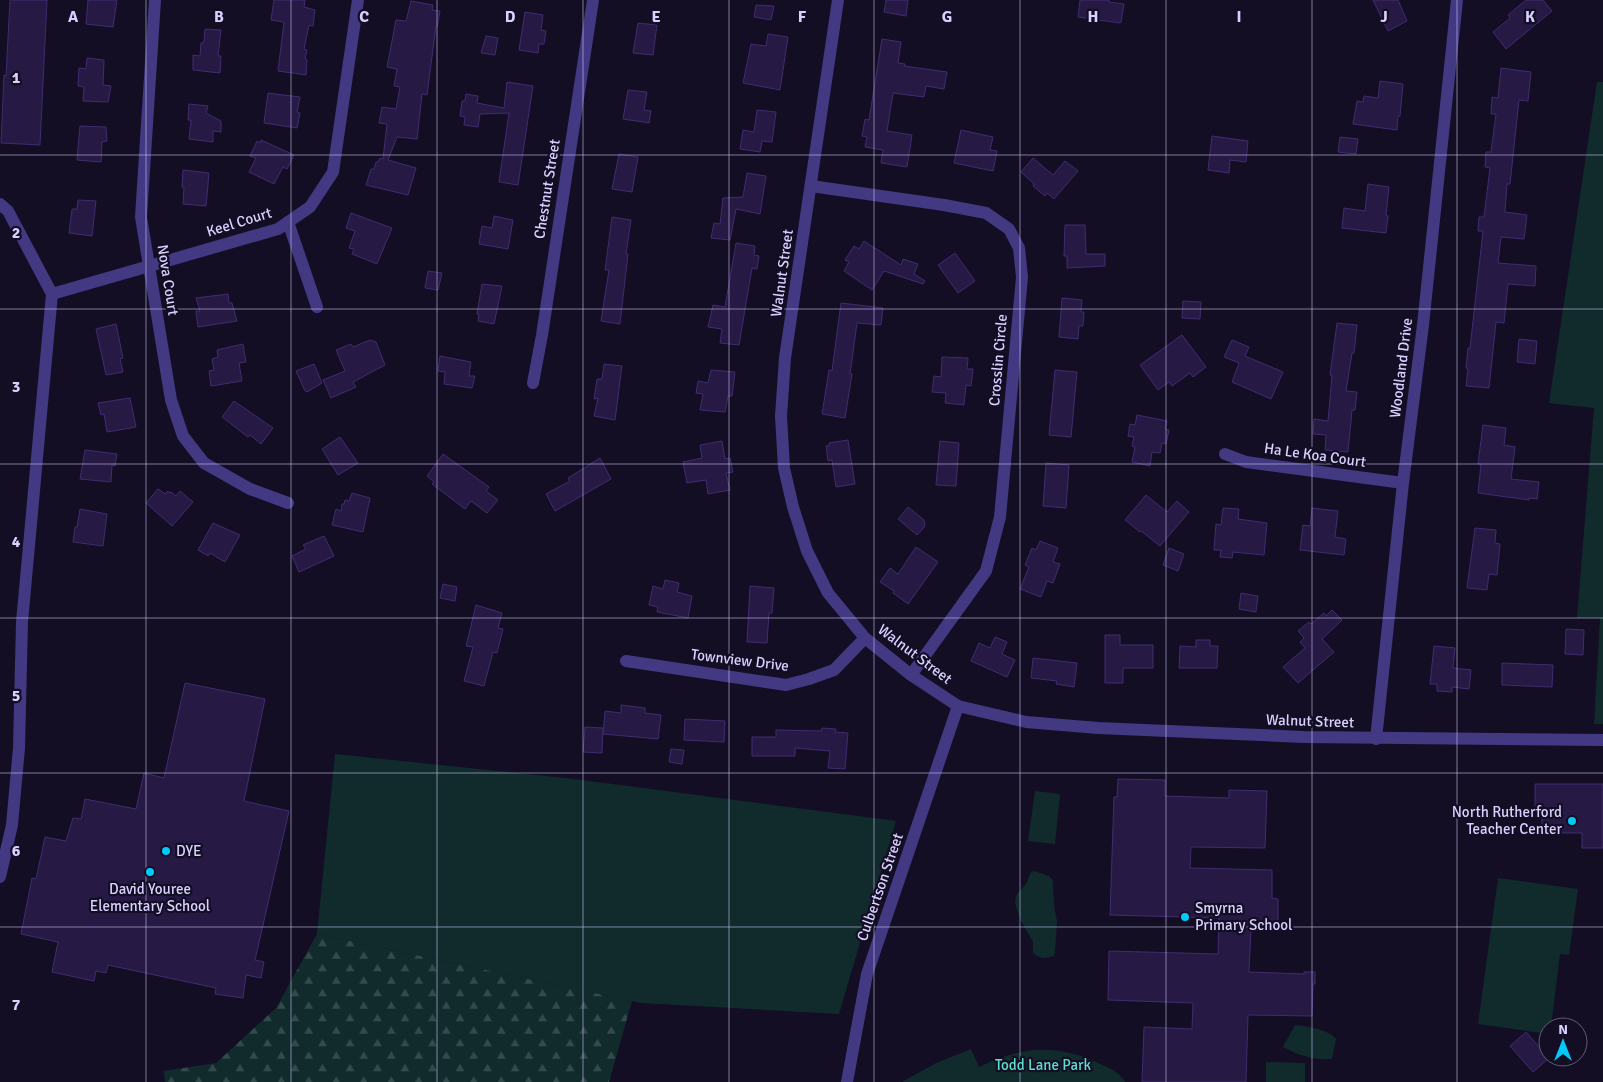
<svg xmlns="http://www.w3.org/2000/svg" width="1603" height="1082" viewBox="0 0 1603 1082" font-family="Signika,sans-serif">
<defs>
<pattern id="forest-firs" width="22" height="20" patternUnits="userSpaceOnUse" patternTransform="scale(1.25)"><rect width="22" height="20" fill="#112b2d"/><path d="M5 1l3.5 6h-7zM16 11l3.5 6h-7z" fill="#33494c"/></pattern>
</defs>
<rect width="100%" height="100%" fill="#130e23"/>
<g fill="#112b2d">
<path d="M1597 82H1603V724H1594L1600 618H1577L1594 408 1549 403Z"/>
<path d="M335 754 574 779 896 821 839 1014 641 1003 317 934Z"/>
<path d="M1035 791 1060 794 1055 844 1028 841Z"/>
<path d="M1034 871 1049 876 1053 881 1054 906 1057 921 1055 952 1054 956C1045 959 1040 959 1033 953V942L1020 919 1015 903 1017 894 1026 884 1031 872Z"/>
<path d="M1498 878 1578 889 1569 955 1560 954 1551 1027H1548V1034L1478 1024Z"/>
<path d="M1295 1025C1306 1026 1328 1029 1336 1039L1332 1059C1313 1060 1300 1056 1283 1047Z"/>
<path d="M971 1049 979 1067C1020 1047 1055 1043 1098 1063 1109 1068 1119 1071 1125 1082H902L936 1063Z"/>
<path d="M1266 1062 1305 1063V1082H1266Z"/>
</g>
<path fill="url(#forest-firs)" d="M317 934 632 1001 609 1082H165L164 1071 216 1063 276 1008Z"/>
<g fill="#261a44" stroke="#402c70">
<path d="M10 0H47L40 145 1 143 4 75 6 76Z"/>
<path d="M88 0H117L113 27 86 24Z"/>
<path d="M274 0H305L304 7 315 10 313 26 309 25 304 49 307 50 305 59 307 60 306 75 278 71 284 22 271 20Z"/>
<path d="M886 0H908L906 16 884 12Z"/>
<path d="M1080 0H1109V2L1124 4 1121 22 1120 23 1078 17Z"/>
<path d="M1373 0H1398L1407 21 1388 31Z"/>
<path d="M1526 0H1543L1552 11 1506 49 1493 32 1510 18 1508 15Z"/>
<path d="M411 1 433 5 432 10 440 11 437 27 436 26 427 95 422 94 417 139 397 137 388 160 416 168 408 195 366 185 371 169H374L376 162H378L380 158 383 159 387 124 379 123 382 107 396 109 400 87 394 86 397 69 387 67 396 20 406 21Z"/>
<path d="M756 5 774 6 771 20 754 17Z"/>
<path d="M525 12 543 15 541 30 546 31 544 44H539L538 53 519 50Z"/>
<path d="M638 23 657 25 653 55 633 53Z"/>
<path d="M205 29 221 30 218 56H221L220 73 193 70V55L200 56 201 43 204 42Z"/>
<path d="M768 34 788 37 780 90 743 83 751 44 766 46Z"/>
<path d="M486 36 498 38 495 55 481 53Z"/>
<path d="M882 39 901 42 898 63 905 64 904 66 947 72 944 89 926 86 924 97 893 93 887 131 912 135 907 167 881 163 883 150 865 147 867 137 862 136 865 119 869 120Z"/>
<path d="M87 58 104 60 103 85 111 86 108 102 83 101 84 87 78 86 79 68 86 69Z"/>
<path d="M1501 68 1531 72 1528 101 1519 100 1510 184H1507L1505 212 1527 215 1524 239 1501 237 1498 263 1536 266 1535 286 1508 284 1504 323 1496 322 1489 388 1466 386 1468 369 1466 368 1468 348H1470L1483 231H1478L1479 217H1484L1490 168 1485 167 1486 152H1491L1496 114H1491L1492 97 1498 98Z"/>
<path d="M1380 81 1403 84 1400 116H1398L1397 130 1353 124 1357 101 1363 102 1364 96 1378 98Z"/>
<path d="M507 82 533 86 518 185 499 182 509 113 480 114 478 127 464 125 465 117 460 116 462 101H465L466 94 478 96 477 103 504 108Z"/>
<path d="M628 90 647 92 644 110 651 111 649 123 623 119Z"/>
<path d="M268 93 300 97 297 112 300 113 297 128 264 123Z"/>
<path d="M189 104 208 106 206 113 221 121V132L213 131V142L189 139 191 120H188Z"/>
<path d="M757 110 776 112 772 142 762 141 760 152 740 149 743 130 754 132Z"/>
<path d="M80 126 106 127 107 141 102 142 101 162 77 160Z"/>
<path d="M961 130 993 137 990 150 997 151 993 171 954 163Z"/>
<path d="M1212 136 1248 141 1246 162 1230 160 1229 173 1208 170Z"/>
<path d="M1340 137 1358 139 1356 154 1338 152Z"/>
<path d="M261 140 294 155 287 169 283 167 274 184 249 172 256 158 250 156 257 141 261 143Z"/>
<path d="M619 154 638 157 632 192 612 189Z"/>
<path d="M1033 158 1053 175 1065 161 1078 171 1054 199 1047 193 1045 196 1033 186 1034 184 1021 172Z"/>
<path d="M183 170 209 173 206 206 183 204 184 187H182Z"/>
<path d="M747 173 766 176 760 214 736 209 730 240 711 238 714 223 720 224 723 198 743 197Z"/>
<path d="M1368 184 1389 187 1386 215 1388 216 1386 233 1342 228 1344 208 1365 211Z"/>
<path d="M78 200 96 201 92 236 69 233 72 209H77Z"/>
<path d="M351 213 392 228 377 264 352 254 354 249 349 248 355 231 346 228Z"/>
<path d="M494 216 513 220 508 249 479 244 482 226 492 228Z"/>
<path d="M612 217 631 220 626 254H628L620 324 601 321 609 270H605Z"/>
<path d="M1065 225H1085L1086 254H1105V266L1067 268V256H1064Z"/>
<path d="M864 241 901 265 903 259 918 264 914 274 925 281 923 284 884 271 872 290 844 271 849 262 845 260 854 246 859 249Z"/>
<path d="M736 243 755 246 754 255 759 256 757 269 752 268 739 345 720 343 722 329 708 327 713 305 725 307Z"/>
<path d="M955 253 975 281 958 293 938 265Z"/>
<path d="M428 271 442 273 438 290 425 288Z"/>
<path d="M482 284 502 286 494 324 478 321 479 314H477Z"/>
<path d="M228 294 229 303H232L237 321 198 327 196 311H200L196 298Z"/>
<path d="M1062 298 1082 300 1081 312H1084L1083 326H1079L1078 339 1059 337Z"/>
<path d="M1183 301 1201 302 1200 319 1182 318Z"/>
<path d="M841 303 883 308 881 325 857 323 850 374H852L845 418 822 414 829 370 832 371Z"/>
<path d="M1337 323 1357 325 1354 353H1352L1346 391 1357 392 1355 410H1352L1348 452 1325 450 1326 435 1313 434 1314 419 1328 421 1332 375H1330Z"/>
<path d="M116 324 123 358 120 359 123 372 106 375 96 329Z"/>
<path d="M1182 335 1206 367 1193 377 1190 373 1172 386 1169 382 1158 390 1140 365Z"/>
<path d="M1519 339 1537 341 1535 364 1517 362Z"/>
<path d="M370 340 376 342 385 365 353 382 356 387 331 398 323 380 345 371 336 350 351 344 353 347Z"/>
<path d="M1232 340 1249 347 1245 356 1283 372 1271 399 1232 382 1239 363 1224 357Z"/>
<path d="M243 344 246 362 239 363 242 381 211 386 209 371 214 370 212 359 218 357 217 350Z"/>
<path d="M440 356 471 362 469 376H475L472 388 444 384 445 372 438 371Z"/>
<path d="M942 357 968 358 967 369H973L971 386 966 385 964 405 945 403 946 393 932 392 934 376 941 377Z"/>
<path d="M314 364 322 383 307 392 305 391 296 371Z"/>
<path d="M604 364 622 366 615 420 594 416 598 398 594 399 597 379H602Z"/>
<path d="M711 370 735 372 732 396H728L725 412 700 410 703 394 696 393 698 381 708 383Z"/>
<path d="M1055 370 1077 372 1071 437 1049 435Z"/>
<path d="M130 398 136 427 107 432 104 414 101 415 98 403Z"/>
<path d="M234 401 273 428 261 444 250 435 248 437 222 417Z"/>
<path d="M1137 415 1167 421 1165 429 1169 430 1166 444 1162 443 1160 453 1152 452 1150 466 1132 462 1135 447 1132 446 1134 437 1128 436 1130 424 1135 425Z"/>
<path d="M1483 425 1506 428 1504 445 1515 447 1511 479 1539 482 1537 499 1529 498V500L1478 493 1481 464H1478Z"/>
<path d="M340 437 358 463 338 475 322 449Z"/>
<path d="M848 440 855 484 836 487 832 460 828 461 826 446H829V443Z"/>
<path d="M722 441 725 459 730 458 733 472 726 473 730 490 708 494 706 480 687 483 683 462 702 458 700 445Z"/>
<path d="M940 441 959 443 956 486 936 485Z"/>
<path d="M85 450 117 454 115 466 112 465 111 482 80 479Z"/>
<path d="M443 454 489 487 486 491 498 500 487 513 471 501 465 509 432 484 434 482 427 476Z"/>
<path d="M600 458 611 479 555 511 546 494 570 481 568 478Z"/>
<path d="M1046 463 1069 465 1066 508 1043 506Z"/>
<path d="M158 489 165 494 168 491 170 493 171 492 176 496 180 491 193 502 172 526 146 503Z"/>
<path d="M352 493 370 498 363 532 332 525 336 509 341 511 342 504H344L345 500 349 501Z"/>
<path d="M1146 495 1167 512 1177 501 1189 512 1160 546 1141 531 1140 532 1125 520Z"/>
<path d="M908 507 924 520 925 526 917 535 898 519Z"/>
<path d="M1223 508 1239 509 1238 519 1267 523 1264 555 1233 552 1232 558 1220 557 1221 550H1214L1216 524 1221 525Z"/>
<path d="M1312 508 1338 511 1335 537 1346 539 1344 555 1300 550 1303 525 1310 526Z"/>
<path d="M80 509 107 514 103 546 73 542 75 527H77Z"/>
<path d="M213 523 240 535 225 562 210 553 208 556 198 550Z"/>
<path d="M1475 528 1496 530 1495 543 1500 544 1497 575 1489 574 1487 590 1467 588Z"/>
<path d="M324 536 334 556 299 572 292 556 306 549 303 545Z"/>
<path d="M1040 541 1058 548 1053 562 1060 564 1053 583 1047 581 1041 597 1020 589 1029 567 1025 565 1032 548 1036 550Z"/>
<path d="M916 547 938 562 908 604 893 593 894 591 880 582 890 568 898 574Z"/>
<path d="M1169 548 1184 554 1178 571 1163 565Z"/>
<path d="M665 580 679 583 677 592 692 596 688 618 657 612 658 607 649 605 653 586 663 589Z"/>
<path d="M443 584 457 587 455 601 440 598Z"/>
<path d="M750 586 774 588 772 613H769L767 643 747 642Z"/>
<path d="M1241 593 1258 596 1256 612 1239 609Z"/>
<path d="M476 605 502 613 498 628 503 629 497 653 493 652 484 686 464 681 473 647 466 646Z"/>
<path d="M1332 610 1342 620 1322 639 1334 652 1298 683 1283 667 1305 648 1300 642 1304 638 1298 631 1309 622 1311 624 1324 613 1326 616Z"/>
<path d="M1566 629 1584 630 1583 655 1565 654Z"/>
<path d="M1105 635H1120V645H1153V668H1123V683H1105Z"/>
<path d="M995 637 1007 642 1002 654 1015 660 1007 677 971 661 979 643 990 648Z"/>
<path d="M1196 640H1210V646H1218L1217 668H1179L1180 646 1196 647Z"/>
<path d="M1434 646 1455 648 1453 668 1471 670 1469 689 1452 687V692L1437 691V684H1430Z"/>
<path d="M1033 658 1077 663 1074 687 1056 684 1057 681 1031 678Z"/>
<path d="M1502 663 1553 665 1552 687 1502 685Z"/>
<path d="M185 683 265 699 244 801 289 811 255 960 264 962 261 978 246 975 243 998 215 994 216 988 108 965 106 973 96 971 94 981 52 972 58 942 21 934 32 878 36 879 45 837 66 841 73 818 81 819 85 799 136 809 144 773 164 778Z"/>
<path d="M621 705 645 708V713L661 715 658 739 603 734 605 711 621 713Z"/>
<path d="M685 719 725 721 724 742 684 740Z"/>
<path d="M585 727 603 728 602 753 583 752Z"/>
<path d="M822 728 836 729 835 732 848 733 845 769 828 768 830 751 795 748V756H752V737H776V730L821 731Z"/>
<path d="M671 749 684 750 682 764 669 762Z"/>
<path d="M1118 779 1165 780V796L1229 798V790L1267 791 1265 848 1191 847 1190 868 1272 870V898L1278 899V930L1251 929 1249 972 1304 974V972H1315V984H1313L1312 1016 1248 1015 1246 1082H1142L1144 1027 1192 1029 1193 1003 1108 1000 1109 951 1218 954 1219 918 1110 915 1114 797H1117Z"/>
<path d="M1535 784H1603V848H1582V833H1542V809H1535Z"/>
<path d="M1526 1032 1549 1058 1533 1072 1510 1046Z"/>
</g>
<g fill="none" stroke-linecap="round" stroke-linejoin="round">
<g stroke="#423982" stroke-width="12">
<path d="M155 0 141 217 171 400 183 436 204 463 250 489 288 503"/>
<path d="M838 0 785 358 781 416 784 468 793 507 807 551 828 593 865 638 911 675 958 706 1026 722 1098 728 1304 737 1603 740"/>
<path d="M811 186 944 205 986 213 1009 229 1019 248 1022 277 1000 517 986 571 911 675"/>
<path d="M0 204 8 211 52 294 22 622 19 748 12 825 0 877"/>
<path d="M288 222 317 307"/>
<path d="M52 294 278 229 310 207 333 172 358 0"/>
<path d="M533 383 542 335 593 0"/>
<path d="M1225 454 1246 462 1403 483"/>
<path d="M626 661 786 685 809 679 834 670 865 638"/>
<path d="M1376 739 1403 483 1423 325 1457 0"/>
<path d="M847 1082 867 974 958 706"/>
</g>
</g>
<path fill="none" stroke="#d9d0ff" stroke-width="1" stroke-opacity="0.55" d="M146 0V1082M291 0V1082M437 0V1082M583 0V1082M729 0V1082M874 0V1082M1020 0V1082M1166 0V1082M1312 0V1082M1457 0V1082M0 155H1603M0 309H1603M0 464H1603M0 618H1603M0 773H1603M0 927H1603"/>
<g fill="#00cafa" stroke="#130e23" stroke-width="2">
<circle cx="1572" cy="821" r="5"/>
<circle cx="166" cy="851" r="5"/>
<circle cx="150" cy="872" r="5"/>
<circle cx="1185" cy="917" r="5"/>
</g>
<g text-anchor="middle" dominant-baseline="central" stroke-width="4.5" stroke-linejoin="round" paint-order="stroke">
<g font-size="15" fill="#d9d0ff" stroke="#130e23">
<text transform="translate(547 189) rotate(-81)">Chestnut Street</text>
<text transform="translate(239 222) rotate(-17)">Keel Court</text>
<text transform="translate(782 273) rotate(-82)">Walnut Street</text>
<text transform="translate(168 280) rotate(81)">Nova Court</text>
<text transform="translate(998 360) rotate(-85)">Crosslin Circle</text>
<text transform="translate(1401 368) rotate(-83)">Woodland Drive</text>
<text transform="translate(1315 455) rotate(8)">Ha Le Koa Court</text>
<text transform="translate(915 654) rotate(37)">Walnut Street</text>
<text transform="translate(740 660) rotate(7)">Townview Drive</text>
<text transform="translate(1310 721) rotate(2)">Walnut Street</text>
<text transform="translate(880 887) rotate(-71)">Culbertson Street</text>
</g>
<g font-size="15" fill="#d9d0ff" stroke="#130e23" text-anchor="start">
<text x="1562" y="812" text-anchor="end">North Rutherford<tspan x="1562" dy="17">Teacher Center</tspan></text>
<text x="176" y="851">DYE</text>
<text x="150" y="889" text-anchor="middle">David Youree<tspan x="150" dy="17">Elementary School</tspan></text>
<text x="1195" y="908">Smyrna<tspan x="1195" dy="17">Primary School</tspan></text>
</g>
<g font-size="15" fill="#5bdfcb" stroke="#130e23">
<text x="1043" y="1065">Todd Lane Park</text>
</g>
</g>
<g font-size="16" text-anchor="middle" font-weight="bold" fill="#d9d0ff" stroke="#130e23" stroke-width="4.5" stroke-linejoin="round" paint-order="stroke">
<text x="73" y="22">A</text>
<text x="219" y="22">B</text>
<text x="364" y="22">C</text>
<text x="510" y="22">D</text>
<text x="656" y="22">E</text>
<text x="802" y="22">F</text>
<text x="947" y="22">G</text>
<text x="1093" y="22">H</text>
<text x="1239" y="22">I</text>
<text x="1384" y="22">J</text>
<text x="1530" y="22">K</text>
<text x="16" y="83">1</text>
<text x="16" y="238">2</text>
<text x="16" y="392">3</text>
<text x="16" y="547">4</text>
<text x="16" y="701">5</text>
<text x="16" y="856">6</text>
<text x="16" y="1010">7</text>
</g>
<g transform="translate(1563 1042)"><circle r="24" fill="#130e23" stroke="#625c7b"/>
<path d="M0-4L9 19L0 12L-9 19Z" fill="#00cafa"/>
<text y="-8" font-size="14" font-weight="bold" text-anchor="middle" fill="#d9d0ff">N</text>
</g>
</svg>
